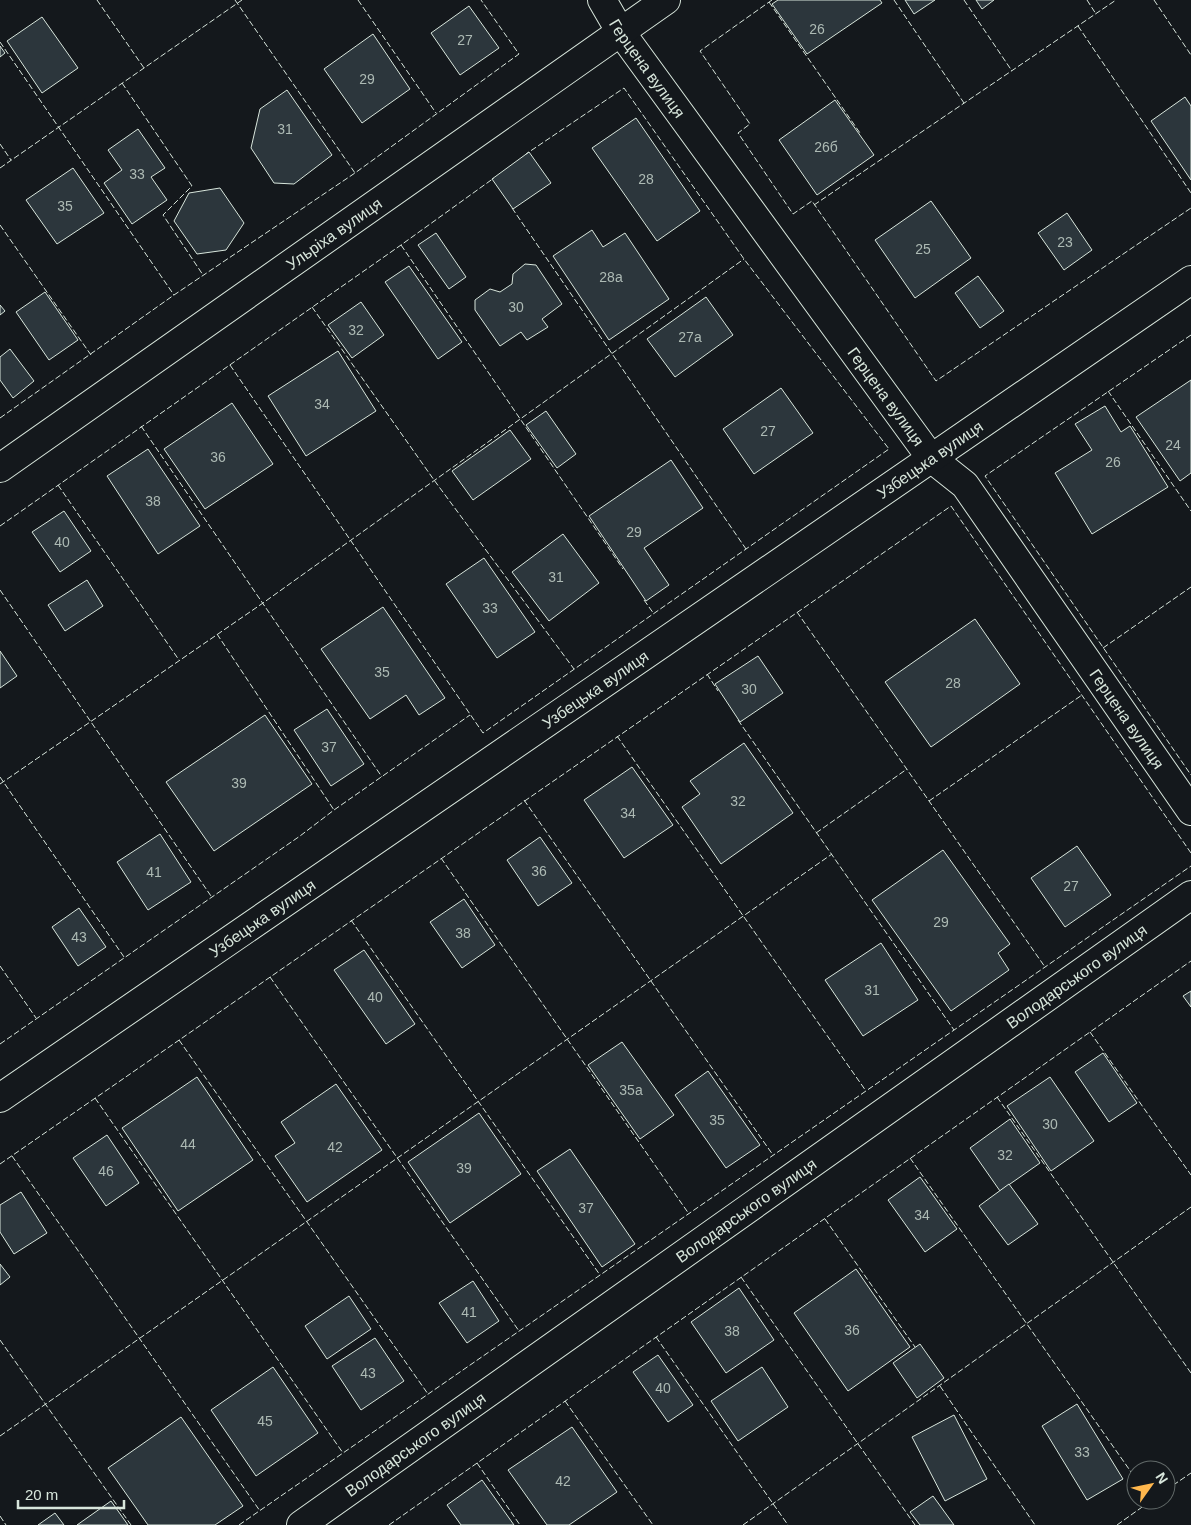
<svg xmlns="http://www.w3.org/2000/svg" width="1191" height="1525" viewBox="0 0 1191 1525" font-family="Arial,sans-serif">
<rect width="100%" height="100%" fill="#14181c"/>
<g fill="#2c363c" stroke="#d8e6dc">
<path d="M778 0H880L882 3 807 54 772 4Z"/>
<path d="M905 0H935L914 14Z"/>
<path d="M976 0H994L982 9Z"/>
<path d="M469 6 499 48 460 75 431 33Z"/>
<path d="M42 17 78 68 42 93 7 41Z"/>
<path d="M373 34 410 89 362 123 324 69Z"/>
<path d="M0 46 5 53 0 57Z"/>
<path d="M287 90 332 155 294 184 274 183 251 148 260 109Z"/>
<path d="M1185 97 1191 106V180L1151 121Z"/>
<path d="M835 100 874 155 817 195 779 140Z"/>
<path d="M636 118 700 211 657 241 592 148Z"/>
<path d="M138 129 165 168 151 177 167 200 132 224 104 183 122 170 108 150Z"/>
<path d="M529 152 551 183 513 209 492 179Z"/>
<path d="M73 168 104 213 57 244 26 200Z"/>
<path d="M220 188 244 223 226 250 197 254 174 221 189 193Z"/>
<path d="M931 201 971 258 915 298 875 240Z"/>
<path d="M1067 213 1092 250 1064 270 1038 233Z"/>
<path d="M592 230 603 247 625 233 669 299 609 340 553 256Z"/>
<path d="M436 233 466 277 449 289 418 245Z"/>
<path d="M525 264 536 265 562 304 542 319 548 327 527 340 521 332 500 346 475 310V300L490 289 500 292 512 284 513 274Z"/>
<path d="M409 266 462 342 438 359 385 282Z"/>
<path d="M978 276 1004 311 980 328 955 293Z"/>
<path d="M45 292 78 340 49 360 16 312Z"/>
<path d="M706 297 733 335 675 377 647 339Z"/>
<path d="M361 302 384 335 352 358 328 325Z"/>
<path d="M0 305 5 311 0 315Z"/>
<path d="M10 349 34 381 13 398 0 380V357Z"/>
<path d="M338 351 376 411 306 456 268 396Z"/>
<path d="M1191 380V473L1180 481 1136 417Z"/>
<path d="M781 388 813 433 754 474 723 429Z"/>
<path d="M232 403 273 464 205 509 164 449Z"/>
<path d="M1105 406 1121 432 1130 426 1168 487 1092 534 1055 473 1092 450 1075 424Z"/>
<path d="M546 411 576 454 557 468 526 425Z"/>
<path d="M510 430 531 459 473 500 452 471Z"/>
<path d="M148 449 200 526 158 554 107 476Z"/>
<path d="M671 460 703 508 644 548 669 585 646 601 589 516Z"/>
<path d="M64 511 91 551 60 572 32 532Z"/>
<path d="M563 534 599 583 549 621 512 572Z"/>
<path d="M484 558 535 632 497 658 446 584Z"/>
<path d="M87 580 103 606 65 631 48 605Z"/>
<path d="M383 607 445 698 419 715 406 695 370 719 321 649Z"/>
<path d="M975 619 1020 684 931 747 885 682Z"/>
<path d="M0 651 17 676 0 688Z"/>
<path d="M758 656 783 693 740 722 715 684Z"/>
<path d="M327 709 364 764 331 786 294 730Z"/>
<path d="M265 715 312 784 214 851 166 782Z"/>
<path d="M744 743 793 813 721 864 682 807 700 794 690 781Z"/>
<path d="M632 767 673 825 624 858 584 800Z"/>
<path d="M160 834 191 882 148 910 117 862Z"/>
<path d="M540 837 572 883 538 906 507 860Z"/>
<path d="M1077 846 1111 895 1065 927 1031 878Z"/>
<path d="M943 850 1010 944 998 953 1009 970 951 1011 872 900Z"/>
<path d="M464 899 495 945 462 968 430 922Z"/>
<path d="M79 908 106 947 78 966 52 927Z"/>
<path d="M881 943 918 1000 863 1036 825 980Z"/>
<path d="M364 950 415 1024 386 1044 334 970Z"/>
<path d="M1191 991V1007L1183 996Z"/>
<path d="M622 1042 674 1115 640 1139 588 1065Z"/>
<path d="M1103 1053 1137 1103 1109 1122 1075 1072Z"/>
<path d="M708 1071 760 1145 726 1168 675 1095Z"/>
<path d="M197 1077 253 1160 178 1211 122 1128Z"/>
<path d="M1050 1077 1094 1141 1051 1171 1007 1106Z"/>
<path d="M336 1084 382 1150 307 1202 275 1156 295 1143 281 1122Z"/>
<path d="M479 1113 521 1174 450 1223 408 1162Z"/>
<path d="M1010 1119 1040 1163 1000 1191 970 1148Z"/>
<path d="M107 1135 139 1183 106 1206 73 1158Z"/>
<path d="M570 1149 635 1244 602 1267 537 1171Z"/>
<path d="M920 1177 957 1229 925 1252 888 1200Z"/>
<path d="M1009 1184 1038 1224 1008 1245 979 1206Z"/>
<path d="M21 1192 47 1233 14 1254 0 1232V1205Z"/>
<path d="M0 1264 10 1277 0 1285Z"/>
<path d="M856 1269 910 1347 848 1391 794 1313Z"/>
<path d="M473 1281 499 1321 467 1343 439 1303Z"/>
<path d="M739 1288 774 1340 726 1373 691 1322Z"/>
<path d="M349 1296 371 1329 327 1359 305 1326Z"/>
<path d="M375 1338 404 1381 361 1410 332 1366Z"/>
<path d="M920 1344 944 1378 917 1398 893 1363Z"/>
<path d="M658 1355 693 1405 668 1422 633 1372Z"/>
<path d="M273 1367 318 1433 256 1476 211 1410Z"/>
<path d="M762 1367 788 1407 738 1441 711 1401Z"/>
<path d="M1077 1404 1123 1479 1087 1500 1042 1426Z"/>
<path d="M954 1415 987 1479 945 1501 912 1437Z"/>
<path d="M181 1417 243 1506 215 1525H148L108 1468Z"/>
<path d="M572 1427 617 1492 569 1525H547L508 1470Z"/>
<path d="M482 1480 514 1525H461L447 1505Z"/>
<path d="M933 1496 954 1525H920L910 1512Z"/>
<path d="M111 1501 128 1525H77Z"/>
<path d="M55 1513 64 1525H38Z"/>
</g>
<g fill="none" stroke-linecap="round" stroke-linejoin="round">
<defs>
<g id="minor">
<path id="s1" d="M602 0 620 31 931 458 965 485 1191 811"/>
<path id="s2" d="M0 468 666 0"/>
<path id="s3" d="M0 1098 1191 280"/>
<path id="s4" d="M301 1525 1191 895"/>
</g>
</defs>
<use href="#minor" stroke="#d8e6dc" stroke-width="30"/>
<use href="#minor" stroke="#14181c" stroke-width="28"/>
<g stroke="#d8e6dc" stroke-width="1" stroke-dasharray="6 2.5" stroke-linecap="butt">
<path d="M97 0 144 68"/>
<path d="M235 0 355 173"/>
<path d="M358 0 436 113"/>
<path d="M772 0 700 51 750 124 738 133 793 214 812 201 936 381 1191 208"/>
<path d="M894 0 964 103"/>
<path d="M964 0 1012 71"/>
<path d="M1087 0 1096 14"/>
<path d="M1154 0 1191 55"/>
<path d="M769 2 860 133"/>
<path d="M1078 26 1191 193"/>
<path d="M0 42 174 295"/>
<path d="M122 83 192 186 163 215 203 275"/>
<path d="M0 144 11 160"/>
<path d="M0 168 242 0"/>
<path d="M814 205 1116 0"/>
<path d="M512 208 746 549"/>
<path d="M0 225 91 355"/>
<path d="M401 245 623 569"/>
<path d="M312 307 434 480 574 669"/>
<path d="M1191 335 985 476 1191 775"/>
<path d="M230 365 483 733 889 449 744 259 624 88 526 154"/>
<path d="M1108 391 1191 511"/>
<path d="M0 418 174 295 355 173 519 54 481 0"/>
<path d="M141 426 382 777"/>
<path d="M58 485 179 660"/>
<path d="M0 526 401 245 494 178"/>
<path d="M0 590 211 896"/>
<path d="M644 600 654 614"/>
<path d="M797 612 1045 967"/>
<path d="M217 634 334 810"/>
<path d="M1103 648 1191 587"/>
<path d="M707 674 718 691"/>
<path d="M738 720 954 1030"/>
<path d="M617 736 866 1091"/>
<path d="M0 777 124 957"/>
<path d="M0 784 263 603 744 259"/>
<path d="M524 800 773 1155"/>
<path d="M929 801 1082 695"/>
<path d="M816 833 907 769"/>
<path d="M441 858 689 1214"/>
<path d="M351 920 600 1275"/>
<path d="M0 966 36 1018"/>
<path d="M270 977 519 1331"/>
<path d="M1090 1032 1191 1175"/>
<path d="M179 1040 428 1394"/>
<path d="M0 1044 300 836 334 810 470 715"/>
<path d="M997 1097 1191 1373"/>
<path d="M95 1098 343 1453"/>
<path d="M12 1156 260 1511"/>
<path d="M910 1158 1136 1479"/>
<path d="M0 1164 951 506 1191 853"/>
<path d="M825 1219 915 1347"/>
<path d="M741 1277 915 1525"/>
<path d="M656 1337 788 1525"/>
<path d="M0 1340 131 1525"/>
<path d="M940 1386 1035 1525"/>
<path d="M565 1401 653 1525"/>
<path d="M0 1436 832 854"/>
<path d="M477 1463 520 1525"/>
<path d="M1166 1490 1191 1473"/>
<path d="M0 1516 6 1525"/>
<path d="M239 1525 1191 866"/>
<path d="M389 1525 1191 961"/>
<path d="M743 1525 1191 1207"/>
<path d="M1117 1525 1152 1500"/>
</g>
</g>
<g text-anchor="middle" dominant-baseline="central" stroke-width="4" stroke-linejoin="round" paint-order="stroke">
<g font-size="14" fill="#adbab4">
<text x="817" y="29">26</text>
<text x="465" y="40">27</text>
<text x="367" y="79">29</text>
<text x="285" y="129">31</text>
<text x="826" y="147">26б</text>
<text x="137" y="174">33</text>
<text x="646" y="179">28</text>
<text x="65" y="206">35</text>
<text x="1065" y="242">23</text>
<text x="923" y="249">25</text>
<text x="611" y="277">28а</text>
<text x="516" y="307">30</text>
<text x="356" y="330">32</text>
<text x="690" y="337">27а</text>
<text x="322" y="404">34</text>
<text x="768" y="431">27</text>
<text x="1173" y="445">24</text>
<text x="218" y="457">36</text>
<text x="1113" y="462">26</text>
<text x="153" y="501">38</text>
<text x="634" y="532">29</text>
<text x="62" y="542">40</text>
<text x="556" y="577">31</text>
<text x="490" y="608">33</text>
<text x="382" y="672">35</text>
<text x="953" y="683">28</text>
<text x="749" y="689">30</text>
<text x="329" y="747">37</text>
<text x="239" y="783">39</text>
<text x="738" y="801">32</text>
<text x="628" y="813">34</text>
<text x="539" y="871">36</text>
<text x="154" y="872">41</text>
<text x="1071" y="886">27</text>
<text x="941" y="922">29</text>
<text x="463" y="933">38</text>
<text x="79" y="937">43</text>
<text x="872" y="990">31</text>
<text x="375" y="997">40</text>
<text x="631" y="1090">35а</text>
<text x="717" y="1120">35</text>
<text x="1050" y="1124">30</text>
<text x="188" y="1144">44</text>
<text x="335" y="1147">42</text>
<text x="1005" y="1155">32</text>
<text x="464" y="1168">39</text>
<text x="106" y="1171">46</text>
<text x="586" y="1208">37</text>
<text x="922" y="1215">34</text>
<text x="469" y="1312">41</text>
<text x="852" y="1330">36</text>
<text x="732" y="1331">38</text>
<text x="368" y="1373">43</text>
<text x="663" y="1388">40</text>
<text x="265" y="1421">45</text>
<text x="1082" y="1452">33</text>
<text x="563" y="1481">42</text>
</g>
<g font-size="16" fill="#d8e6dc" stroke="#14181c">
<text stroke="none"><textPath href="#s1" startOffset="82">Герцена вулиця</textPath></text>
<text stroke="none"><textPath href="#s2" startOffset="408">Ульріха вулиця</textPath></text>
<text stroke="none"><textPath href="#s1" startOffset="488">Герцена вулиця</textPath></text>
<text stroke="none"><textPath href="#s3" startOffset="1128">Узбецька вулиця</textPath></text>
<text stroke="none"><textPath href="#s3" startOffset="722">Узбецька вулиця</textPath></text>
<text stroke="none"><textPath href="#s1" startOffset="892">Герцена вулиця</textPath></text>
<text stroke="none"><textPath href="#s3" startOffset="318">Узбецька вулиця</textPath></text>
<text stroke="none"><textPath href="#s4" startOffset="950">Володарського вулиця</textPath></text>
<text stroke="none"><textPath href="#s4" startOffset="545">Володарського вулиця</textPath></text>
<text stroke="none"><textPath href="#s4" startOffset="140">Володарського вулиця</textPath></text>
</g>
</g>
<g transform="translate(1151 1485) rotate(57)"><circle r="24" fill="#14181c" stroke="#626a69"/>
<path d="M0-4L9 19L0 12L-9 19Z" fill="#ffb74d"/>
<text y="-8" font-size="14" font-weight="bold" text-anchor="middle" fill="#d8e6dc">N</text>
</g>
<path d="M18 1500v8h106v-8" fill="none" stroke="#d8e6dc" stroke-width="2.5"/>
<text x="25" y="1500" font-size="15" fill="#d8e6dc" stroke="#14181c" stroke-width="4" paint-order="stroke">20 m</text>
</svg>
